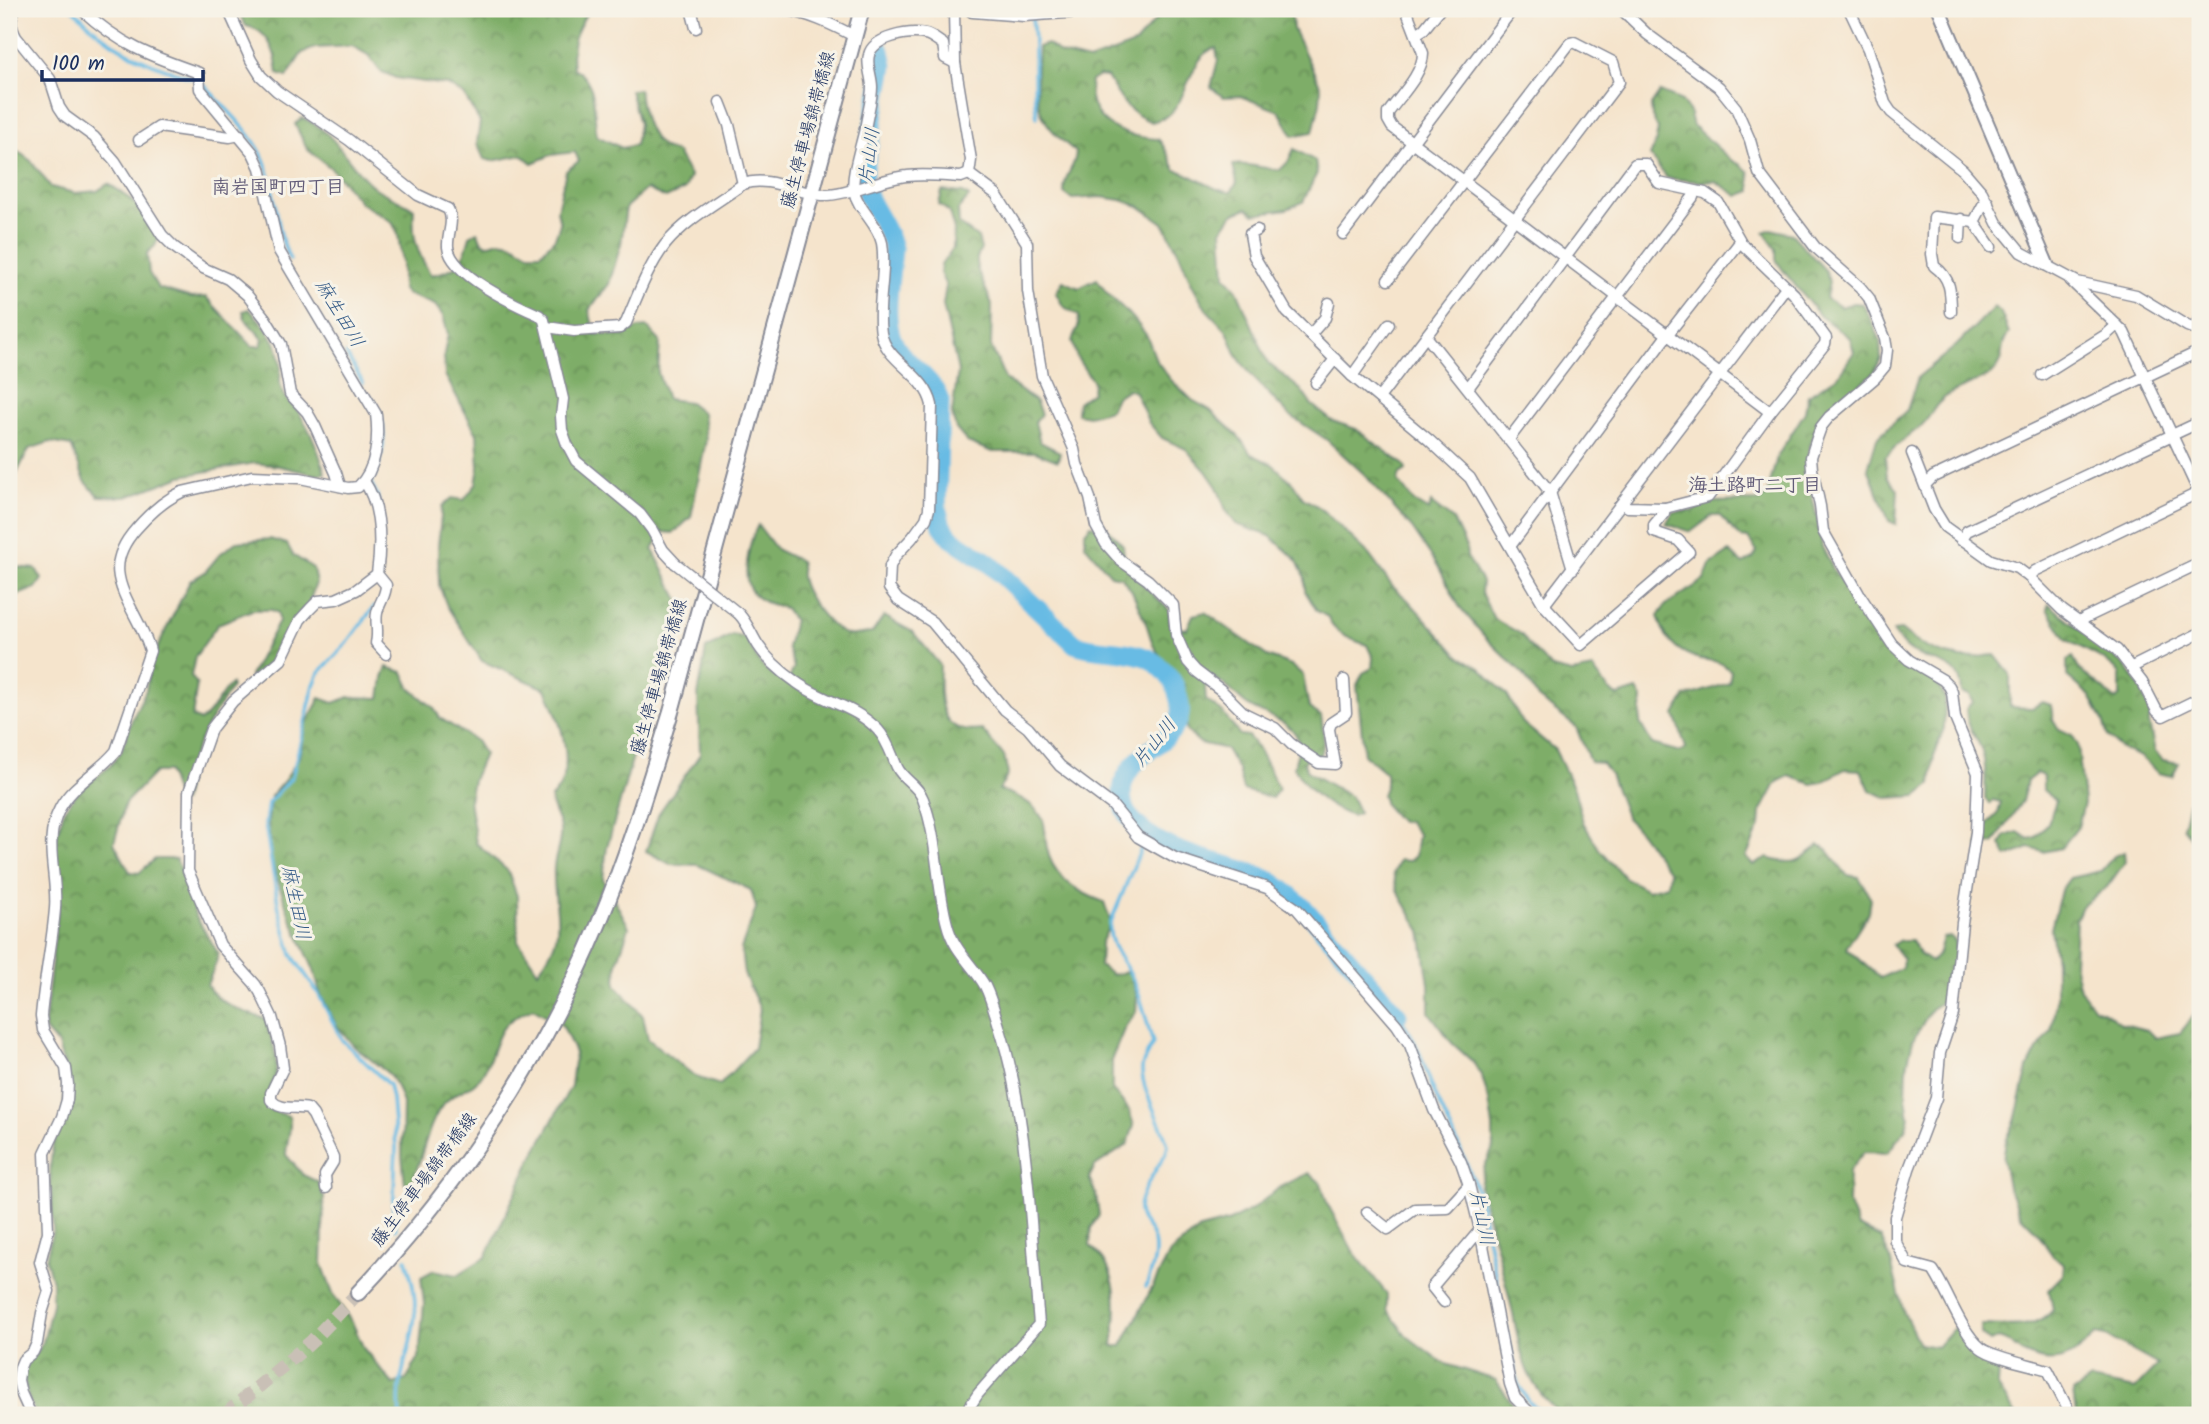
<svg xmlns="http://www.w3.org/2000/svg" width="2209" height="1424" viewBox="0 0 2209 1424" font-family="Kalam,'Klee One',sans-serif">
<defs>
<pattern id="forest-crowns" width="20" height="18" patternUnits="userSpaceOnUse" patternTransform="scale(1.75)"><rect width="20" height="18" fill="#7ead67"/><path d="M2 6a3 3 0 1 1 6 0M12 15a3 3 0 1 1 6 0" fill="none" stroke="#668d58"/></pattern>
</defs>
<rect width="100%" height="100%" fill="#f7f3e8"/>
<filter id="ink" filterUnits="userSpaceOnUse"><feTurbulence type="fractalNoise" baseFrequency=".0143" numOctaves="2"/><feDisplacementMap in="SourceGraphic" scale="14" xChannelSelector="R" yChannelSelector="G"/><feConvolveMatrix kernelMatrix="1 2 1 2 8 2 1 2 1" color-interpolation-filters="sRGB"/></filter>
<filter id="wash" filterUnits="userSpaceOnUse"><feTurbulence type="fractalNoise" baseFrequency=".00686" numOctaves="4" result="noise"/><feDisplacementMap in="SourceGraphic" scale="28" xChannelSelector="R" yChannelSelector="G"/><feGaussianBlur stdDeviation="1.57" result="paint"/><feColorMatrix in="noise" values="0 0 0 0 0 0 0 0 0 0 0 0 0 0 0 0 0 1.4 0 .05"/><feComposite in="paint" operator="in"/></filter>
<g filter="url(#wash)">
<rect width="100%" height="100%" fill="#f5e4cc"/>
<g fill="url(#forest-crowns)" stroke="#4c6e62" stroke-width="2">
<path d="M237 9H589C576 31 570 42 573 68 600 83 592 109 597 136L622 148 635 145 639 124 630 90 639 89C641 108 646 133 661 146 665 150 672 151 677 153L690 176 685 189 666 198 646 189 626 207 621 244 609 284 589 310 595 334 623 336 638 328 647 327 660 341 658 373 667 399 689 402 703 413 706 440 691 517 674 533 662 532 653 550 679 600 664 670 634 753 607 847 603 879 629 927 617 963 616 985 643 1016 648 1039 696 1077 720 1085 754 1048 760 1009 744 974 741 949 756 908 751 890 698 865 670 864 646 851 659 813 700 754 698 695 706 649 732 635 746 638C758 662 762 673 788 682L794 667 787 647 794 621 785 608C757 602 743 593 747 563 749 548 751 538 758 525L777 550 800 561C803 568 800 571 801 577 804 595 831 632 849 635 856 636 865 633 872 633L884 616 913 632 940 665C939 698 937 737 982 730L1004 756 1008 774 999 790C1016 795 1034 802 1043 820 1046 828 1045 840 1047 848 1052 877 1079 893 1104 902L1111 923 1101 943 1100 966 1112 975 1129 971 1137 996 1136 1012 1125 1027 1112 1058V1089L1129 1110 1134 1126 1127 1145 1095 1166 1089 1178 1096 1195 1099 1215 1091 1228 1090 1246C1122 1270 1117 1311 1113 1346H1122L1170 1253 1200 1229 1230 1221 1254 1208 1280 1187 1309 1173 1321 1183 1327 1203 1353 1251 1387 1294V1310L1407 1336 1443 1363 1496 1380 1520 1415H37C27 1400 22 1381 25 1364L37 1353 43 1342 52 1304V1282L46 1259 53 1228 50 1168 53 1145 63 1122 66 1073 58 1045 45 1030V1021L58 907 60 882 54 846 64 810 77 793 109 767 121 752 133 717 146 690 150 668 159 644 190 581 205 572 220 554 236 542 270 539 287 544 293 555 313 568 316 583 309 603 293 623 275 658 255 677 250 676 279 621 278 613 272 610H252L218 624 195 657 191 676 197 684 192 717 200 721C214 712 219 695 231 684L232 687C216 710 199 737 190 764 185 777 188 790 182 802L176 795 168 772H155L125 803 114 843 130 872 139 873 155 859H176L187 884 195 915 218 953 216 963 207 985C217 1004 246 1013 266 1019 270 1036 278 1054 276 1071 274 1087 264 1092 270 1110L289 1116C293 1127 286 1142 286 1155L303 1175 318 1182 324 1198 322 1263 333 1294 353 1324 364 1349 393 1384 406 1380 419 1357 424 1304 421 1277 434 1270 457 1275 486 1257 529 1164 571 1086 575 1053 563 1026 533 1008C492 1024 501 1040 483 1073 473 1092 452 1089 439 1110 424 1134 423 1161 410 1185L405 1184 402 1156 403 1103 397 1087 389 1074 355 1047 336 1025 320 993 314 970 289 914 271 861 268 821 271 796 284 781 299 757 305 726 320 698 334 703 349 697 380 698 383 678 387 667 403 672 411 689 434 708 440 718 476 741 484 754 473 780 469 800 476 843 508 871 517 896 518 941 538 971C571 930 552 913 554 867 555 855 562 841 560 829 559 817 551 812 551 798 580 771 560 719 546 689L482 661 447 606 439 585 438 546 442 507 452 498 464 500 476 484 479 467 477 434 445 375 444 354 448 334 443 316 435 305 406 294 402 288V263L398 234 392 222 361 203 331 168 307 149 295 124 302 118C338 132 346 165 374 187 386 196 402 200 414 209 412 237 416 251 431 275 460 269 462 264 470 236L477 232 483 243 490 244 499 241 511 243 529 253H541L555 238 560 224 557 210 566 171 579 161 575 152 551 155 532 163 522 155 492 161 484 159 477 143 480 122 464 95 447 85 396 78 380 71 368 55 352 46 315 48 302 53 287 77 278 74C276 52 269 30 246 26Z"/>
<path d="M1200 9H1291L1293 29 1321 87 1320 103 1313 132 1293 136 1279 111 1240 96 1223 97 1211 87 1218 60 1216 48C1195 51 1187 92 1176 107 1170 116 1161 119 1152 122 1125 111 1122 101 1107 77L1099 76 1091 81C1085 123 1123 137 1158 139 1167 148 1169 160 1176 170 1193 174 1217 193 1231 192L1237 183 1233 165C1245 162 1265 169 1280 170L1288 162 1294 149 1315 161 1317 173 1303 202 1287 209 1254 214 1247 208 1233 214 1222 230 1225 276 1236 288 1268 363 1301 390 1311 404 1332 421 1356 429 1404 465 1406 470 1400 474 1398 481 1414 502 1429 511 1431 503 1453 520 1466 547 1467 557 1482 582 1481 593 1494 619 1521 634 1529 645 1552 668 1572 673 1593 669 1609 690 1618 696 1637 690 1642 699 1640 723 1652 744 1680 752 1686 748 1675 715 1685 697 1729 683 1731 671C1716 657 1711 663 1694 657 1673 650 1663 635 1658 616L1666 605 1704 580 1710 565 1729 552 1743 564 1753 558 1757 552 1748 538 1740 537 1720 516H1712L1691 532 1666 524 1673 512 1693 511 1709 502 1759 501 1767 495 1777 457 1805 412 1808 395 1838 376 1854 352 1850 338 1820 316 1785 273 1776 260V249L1764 232 1771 229 1792 234 1826 271 1829 282 1826 298 1841 307 1854 303 1863 304 1880 339 1881 359 1873 374 1849 393 1830 405 1815 429 1809 450 1807 474 1819 526 1822 547 1833 569 1876 635 1897 658 1937 682 1945 699 1944 728 1934 755 1931 785 1917 796 1887 798 1870 790 1861 770 1845 769 1822 782 1812 784 1789 776 1777 782 1761 812 1760 826 1746 857 1753 865 1768 858C1793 866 1800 862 1819 845L1826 848 1847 875 1859 877 1871 899 1869 912 1846 948 1880 978 1902 968 1903 959 1892 945 1900 940H1911L1919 954 1931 962 1939 953 1943 937 1950 936 1955 941V962L1946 994 1939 1004 1931 1009 1913 1040 1907 1066 1906 1097 1909 1117 1905 1130 1887 1153 1864 1152 1849 1171 1848 1202 1858 1227 1881 1238 1890 1258 1904 1313 1919 1344 1937 1347 1954 1328 1968 1335 1974 1357 1998 1370 1997 1385 2016 1415H1561C1519 1378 1522 1351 1510 1301 1501 1262 1489 1224 1480 1186L1484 1168 1493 1148V1127L1489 1101 1482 1077 1473 1062 1452 1043 1429 1012V984L1421 931 1397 890 1393 873 1399 860 1409 861 1415 856 1418 834 1408 821 1400 822 1385 805 1382 795 1386 784V773L1364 755 1357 685 1363 673 1372 668 1373 658 1367 645C1352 640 1332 633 1328 617L1317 611 1305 591V578L1296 559 1270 536 1236 524 1226 510 1217 487 1206 471 1186 449 1162 438 1149 423 1135 392 1128 389 1116 397 1110 410 1089 416 1077 414 1078 402 1092 392 1093 382 1077 358 1072 341 1078 327 1079 316 1063 306 1056 293 1063 281 1079 288 1097 279 1106 292 1133 318 1147 336 1156 360 1171 380 1192 400 1210 410 1239 437 1251 454 1272 464 1293 483 1303 498 1319 507 1367 552 1393 587 1408 600 1459 656 1480 668 1507 695 1523 723 1555 750 1574 789 1583 822 1599 849 1625 878 1647 890 1667 885 1669 872 1640 832 1627 819 1610 774 1602 763 1590 762 1576 727 1538 698 1524 675 1485 637 1459 606 1438 566 1412 528 1364 474 1327 440 1288 414 1252 376 1237 356 1227 331 1206 309 1192 284 1179 253 1163 223 1139 206 1121 200 1101 197 1072 199 1064 193C1064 172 1075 170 1076 152 1031 117 1035 100 1038 47L1047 44 1061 54 1089 61 1135 44 1158 17Z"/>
<path d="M1660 92 1682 101 1690 114 1693 126 1731 160 1741 165 1749 172 1751 191 1738 196 1715 181 1703 182 1667 178 1650 156 1655 145 1658 129 1652 117 1651 105Z"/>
<path d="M9 145 31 161 51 187 75 193 97 191 108 184C132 197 146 214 158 238L155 246 147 253 149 273 158 288 192 298 206 297 252 346H261L263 339 245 319 243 311 249 309C264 324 280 342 281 365 281 374 278 383 282 392 285 399 294 406 299 413 312 432 319 451 325 473L317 475 279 466 255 463 181 476 127 497 98 496 85 481 71 446 50 442 29 449 13 481 9 499Z"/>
<path d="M942 191 963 193 969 197 958 210 959 224 978 238 981 249 977 258V269L992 304 991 346 1005 379 1036 402 1041 414 1035 422 1040 442 1060 452 1058 461 1035 452H992L967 442 956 429 952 414 958 371 943 305 946 286 940 273 941 265 953 248 954 230 949 212 939 204Z"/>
<path d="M1994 307 2001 313 2009 333C1998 345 2006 361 1994 372 1982 382 1963 386 1950 394 1933 404 1932 416 1921 426 1908 437 1896 444 1885 458L1887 476 1898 489 1896 524 1889 521 1868 468 1877 438 1907 410 1918 377 1957 345Z"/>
<path d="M1091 525 1107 528 1123 545 1124 556 1134 576 1169 610 1170 627 1187 629 1193 615 1205 612 1267 656 1291 665 1303 675 1309 708 1321 716C1323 729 1326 744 1319 756L1310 753 1304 763 1307 771 1351 797 1359 813 1352 816C1327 808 1306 789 1294 767 1295 760 1299 751 1299 745 1298 721 1262 716 1247 705 1235 696 1226 683 1212 677L1205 687 1206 700 1222 712 1240 735 1248 736 1259 750 1279 789 1272 798 1243 790 1238 770 1226 749 1200 743 1187 731 1181 688 1153 645 1146 623 1132 591 1121 577 1111 575 1085 545V532Z"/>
<path d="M9 557 16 567 36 569 42 579 36 588 13 597 9 594Z"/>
<path d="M2049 604 2127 668 2141 689 2150 713 2149 723 2155 752 2163 760 2179 763 2172 776 2158 773 2141 757 2123 750 2108 737 2103 721 2090 696 2067 676V660L2073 657 2080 670 2116 700 2120 696V673L2103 659 2067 640 2047 609Z"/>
<path d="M1901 630C1918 645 1939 655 1962 658 1972 659 1984 655 1995 655L2010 674V707L2032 708 2043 702 2051 705 2053 720 2059 729 2072 735 2078 745 2084 803 2078 827 2061 848 2044 852 2029 848 2007 857 2001 844 2005 836 2018 832 2029 839 2036 837 2048 823 2056 801 2043 790V776L2037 773 2027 781 2022 801 1994 843 1987 844 1981 850 1978 845 1982 829 1998 813 2001 802 1993 800 1990 804 1985 799C1985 784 1987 769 1983 755 1978 735 1967 732 1966 709L1972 702 1969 695 1962 693C1961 661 1937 665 1916 654 1905 649 1899 640 1893 631Z"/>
<path d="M2200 785V850L2183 827 2192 789Z"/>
<path d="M2124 852 2125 862 2107 887 2082 906 2076 920 2074 963 2080 989 2094 1008 2107 1013 2122 1024 2147 1030 2155 1038 2180 1033 2200 1008V1415H2076L2073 1392 2091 1380 2135 1389 2158 1365 2106 1336 2096 1334C2071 1360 2055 1369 2021 1352 2011 1346 2011 1341 1998 1338L1990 1342 1981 1334V1325C2006 1325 2036 1331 2053 1310L2049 1289 2063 1275 2064 1264 2053 1256 2038 1233 2020 1215 2008 1187 2003 1159 2006 1141 2015 1121 2028 1068 2037 1050 2051 1031 2056 1001V961L2051 929 2061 890 2070 878 2101 871 2114 856Z"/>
</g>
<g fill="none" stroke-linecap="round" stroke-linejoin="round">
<g stroke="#68bbe4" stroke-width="3.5">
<path d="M73 9C110 48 142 62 192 78"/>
<path d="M1032 18C1037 51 1031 85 1037 117"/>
<path d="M203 84C221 104 251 131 262 155 277 188 274 227 290 260"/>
<path d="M346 354 363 383"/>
<path d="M370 396C391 423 385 454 371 483L377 495 378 503"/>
<path d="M374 607 348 642 319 673 314 685 292 777 268 803 265 824 279 909 292 955 318 993 342 1040 389 1085 392 1099 396 1147 393 1214 396 1229"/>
<path d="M1398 1015C1421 1044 1424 1071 1439 1103 1453 1135 1469 1164 1479 1197L1518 1384 1530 1403 1546 1415"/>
<path d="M1146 1287C1152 1270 1160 1250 1151 1233 1146 1225 1138 1219 1139 1208 1140 1192 1158 1167 1166 1153L1168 1145C1162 1124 1141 1089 1142 1069 1142 1060 1149 1052 1153 1043 1147 1024 1143 1003 1135 984 1127 963 1107 948 1110 924L1147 834"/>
<path d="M400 1415C395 1373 413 1351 415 1313 416 1293 411 1277 406 1259"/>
</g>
<path stroke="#68bbe4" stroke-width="19" d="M881 51 884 66 863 177C865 204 887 222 893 248 891 280 878 330 902 355 916 370 933 381 940 401L937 508 942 526 951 538 989 563 1075 644C1099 653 1124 648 1148 658 1159 664 1172 677 1176 689 1179 699 1183 711 1178 721 1167 746 1126 756 1122 790 1122 799 1123 808 1128 815 1161 858 1221 858 1267 879 1281 886 1293 898 1305 909L1398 1015"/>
</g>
</g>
<g filter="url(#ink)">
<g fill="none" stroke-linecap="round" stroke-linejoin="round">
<path stroke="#c9c0b6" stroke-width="14" stroke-dasharray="14 7" stroke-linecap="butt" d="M225 1415 311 1342 358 1293"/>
<defs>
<g id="minor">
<path d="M15 9C9 19 11 27 16 37L50 79 59 107 65 116 94 137 115 161 162 235 174 247 203 268 228 279 247 295 265 318 281 344 290 394 307 412 315 426 336 473 340 486"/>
<path d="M228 9 251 60 261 76 277 91 349 140 418 195 448 209C455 222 447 233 448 247 451 275 516 305 539 315L544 320 563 399 561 416 562 430 567 444 576 461 640 514 652 530 663 550 675 563"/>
<path d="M691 9 696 28"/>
<path d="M782 9C808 13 831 24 854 36"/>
<path d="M954 9 955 63 971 160 969 174 996 194 1027 243 1028 291 1042 376 1074 449 1077 464 1090 498 1096 526 1106 544 1121 561 1148 580 1173 605 1176 635 1188 662 1196 671 1221 690 1244 713 1275 728 1291 744 1319 763 1335 764 1329 729 1331 723 1346 713 1344 680"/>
<path d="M1406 9 1423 53C1423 74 1400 96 1388 113V120L1392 127 1770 412"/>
<path d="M1621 9 1647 34 1719 87 1736 108 1750 140 1759 173 1815 247 1860 287 1869 298 1885 338 1887 350 1885 366 1875 378 1829 417 1821 427 1816 441 1811 457 1812 469 1820 506 1823 531 1859 594 1892 644 1909 660 1943 680 1949 686 1952 692 1955 718 1978 773 1976 832 1962 923 1953 1014 1940 1053 1936 1098 1909 1169 1895 1217V1241L1907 1263 1933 1270C1948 1292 1961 1332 1981 1348 1992 1357 2033 1365 2048 1370L2071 1415"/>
<path d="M1849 9 1868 49 1885 103 1891 112 1963 170 1982 192 1997 223 2021 252 2077 282 2136 295 2187 326 2200 331"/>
<path d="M1416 34 1424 29 1440 9"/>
<path d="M955 63 945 58 943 44C938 41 931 35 925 34 909 31 873 37 869 55 866 64 872 77 872 87 872 99 868 112 866 124 863 141 850 177 854 191 858 210 878 223 882 243 887 272 876 304 881 333 886 362 925 373 932 405L929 509 926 519 912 538 896 555 890 566 889 588 898 600 932 622 1005 710 1028 728 1060 766 1112 805 1138 837 1175 858 1267 888 1297 909 1397 1025 1410 1045 1434 1110 1461 1162 1469 1185 1480 1230 1510 1384 1515 1398 1532 1415"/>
<path d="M720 102 729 125 743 184"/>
<path d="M139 140 159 127 230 137 240 135"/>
<path d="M1974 222 1983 205 1988 202"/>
<path d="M1257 230 1250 234 1254 256 1287 312 1352 376 1429 440 1470 478 1544 605 1581 645 1689 552 1678 540 1654 532V525L1664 513 1665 508"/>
<path d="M1343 234 1513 9"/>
<path d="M1960 238 1961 219"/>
<path d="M2070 280 2124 332 2200 495"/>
<path d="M1951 312C1951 292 1951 278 1934 266L1932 254 1934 217 1974 222 1991 247"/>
<path d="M547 327 574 331 620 328 626 323C637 297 648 267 665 245 685 220 718 202 743 184 770 175 795 193 822 195 847 196 881 178 907 176 924 174 943 176 961 177L969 174"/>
<path d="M2195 330 2200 316"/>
<path d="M1310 335 1325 318 1329 303"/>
<path d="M1426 336 1550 492 1573 569"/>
<path d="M2042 375 2107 334 2117 325"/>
<path d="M1352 376 1389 324"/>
<path d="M1316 383 1335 359"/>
<path d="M1468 388 1635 164H1646L1659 183 1705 193 1718 202 1742 244 1794 294 1826 338 1825 344 1770 412 1708 497 1665 508 1628 507 1622 504"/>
<path d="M1379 398 1619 82 1613 62 1574 42 1570 43 1388 280"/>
<path d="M1509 439 1693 197 1694 191"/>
<path d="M1912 453 1934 509 1945 527 1991 560 2017 568 2029 577 2062 610 2117 650 2142 682 2157 711 2163 716 2200 698"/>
<path d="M1926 484 1933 477 2200 351"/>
<path d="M1961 540 1967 531 2200 422"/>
<path d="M1511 545 1668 334 1740 242"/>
<path d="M377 574 386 585C386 596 379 603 377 613 375 622 379 631 376 643L386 654"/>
<path d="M2029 577 2035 571 2200 492"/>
<path d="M1544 605 1786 287"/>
<path d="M739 614C748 624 751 634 758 645 767 659 783 673 796 682 821 701 856 706 878 730 888 741 891 754 897 767 903 780 918 785 923 799 938 839 936 883 947 924 954 952 972 963 985 986 991 998 995 1013 999 1026 1029 1120 1030 1226 1039 1324L978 1394 964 1415"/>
<path d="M2079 623 2085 618 2200 563"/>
<path d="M2132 667 2200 633"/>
<path d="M326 1188 325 1175 333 1162V1157L313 1115 308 1109C295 1106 280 1111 271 1100V1093L283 1068 280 1046 272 1017 260 992 255 984 220 945 188 871 189 792 211 729 233 701 281 660 300 620 310 609 318 601 336 599 356 590 377 574C381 545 382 507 364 481"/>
<path d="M1367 1212 1388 1229 1415 1209 1448 1208 1469 1185"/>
<path d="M1444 1302 1432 1287 1480 1230"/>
<path d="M31 1415 21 1393 18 1380 20 1367 23 1360 33 1352 37 1343 42 1313 49 1291 40 1262 48 1232 45 1153 62 1117 67 1100 68 1084 66 1068 43 1030 41 1016C44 981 52 945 55 909 58 875 42 842 60 808 73 784 99 772 116 751L150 651C148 642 144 635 140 626 121 588 104 565 136 529 149 514 164 500 182 492L252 476 300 478 348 488 358 487C377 469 379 438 376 414L279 251 260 168 253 153 200 89 199 73C150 56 120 45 81 9"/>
</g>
<path id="tertiary" d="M1939 9 2047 264"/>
<path id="secondary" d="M358 1293C460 1186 542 1059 599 923 628 854 649 783 671 712L862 9"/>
<path id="trunk" d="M973 9 1024 13 1079 9"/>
</defs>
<use href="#minor" stroke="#888a95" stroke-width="13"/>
<use href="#tertiary" stroke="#888a95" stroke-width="16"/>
<use href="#secondary" stroke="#888a95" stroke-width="18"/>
<use href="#trunk" stroke="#888a95" stroke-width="19"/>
<use href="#minor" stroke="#fff" stroke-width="10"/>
<use href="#tertiary" stroke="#fff" stroke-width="12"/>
<use href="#secondary" stroke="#fff" stroke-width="14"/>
<use href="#trunk" stroke="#fff" stroke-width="16"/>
<defs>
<path id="minor-bridge" d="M675 563 739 614"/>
</defs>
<use href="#minor-bridge" stroke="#888a95" stroke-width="13" stroke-linecap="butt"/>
<use href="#minor-bridge" stroke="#fff" stroke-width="10"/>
</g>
</g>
<g text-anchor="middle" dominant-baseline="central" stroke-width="6" stroke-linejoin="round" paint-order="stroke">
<g font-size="18" fill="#1b2f5e" stroke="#f7f3e8">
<text transform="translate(809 130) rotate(-75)">藤生停車場錦帯橋線</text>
<text transform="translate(660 677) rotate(-74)">藤生停車場錦帯橋線</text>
<text transform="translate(425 1180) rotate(-53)">藤生停車場錦帯橋線</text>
</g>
<g font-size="19" font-style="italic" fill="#325986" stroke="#f7f3e8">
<text transform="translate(870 156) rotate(-82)">片山川</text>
<text transform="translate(339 314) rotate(59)">麻生田川</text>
<text transform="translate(1155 743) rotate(-51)">片山川</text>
<text transform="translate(295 903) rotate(78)">麻生田川</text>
<text transform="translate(1481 1218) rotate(78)">片山川</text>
</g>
<g font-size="19" font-weight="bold" fill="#625c78" stroke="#f7f3e8">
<text x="278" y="188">南岩国町四丁目</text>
<text x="1755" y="486">海土路町二丁目</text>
</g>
</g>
<rect width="2209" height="1424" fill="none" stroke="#f7f3e8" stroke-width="35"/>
<path d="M42 70v10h161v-10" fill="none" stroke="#1b2f5e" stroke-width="3.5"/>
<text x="52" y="70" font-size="21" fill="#1b2f5e" stroke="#f7f3e8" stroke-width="5" paint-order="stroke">100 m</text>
</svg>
